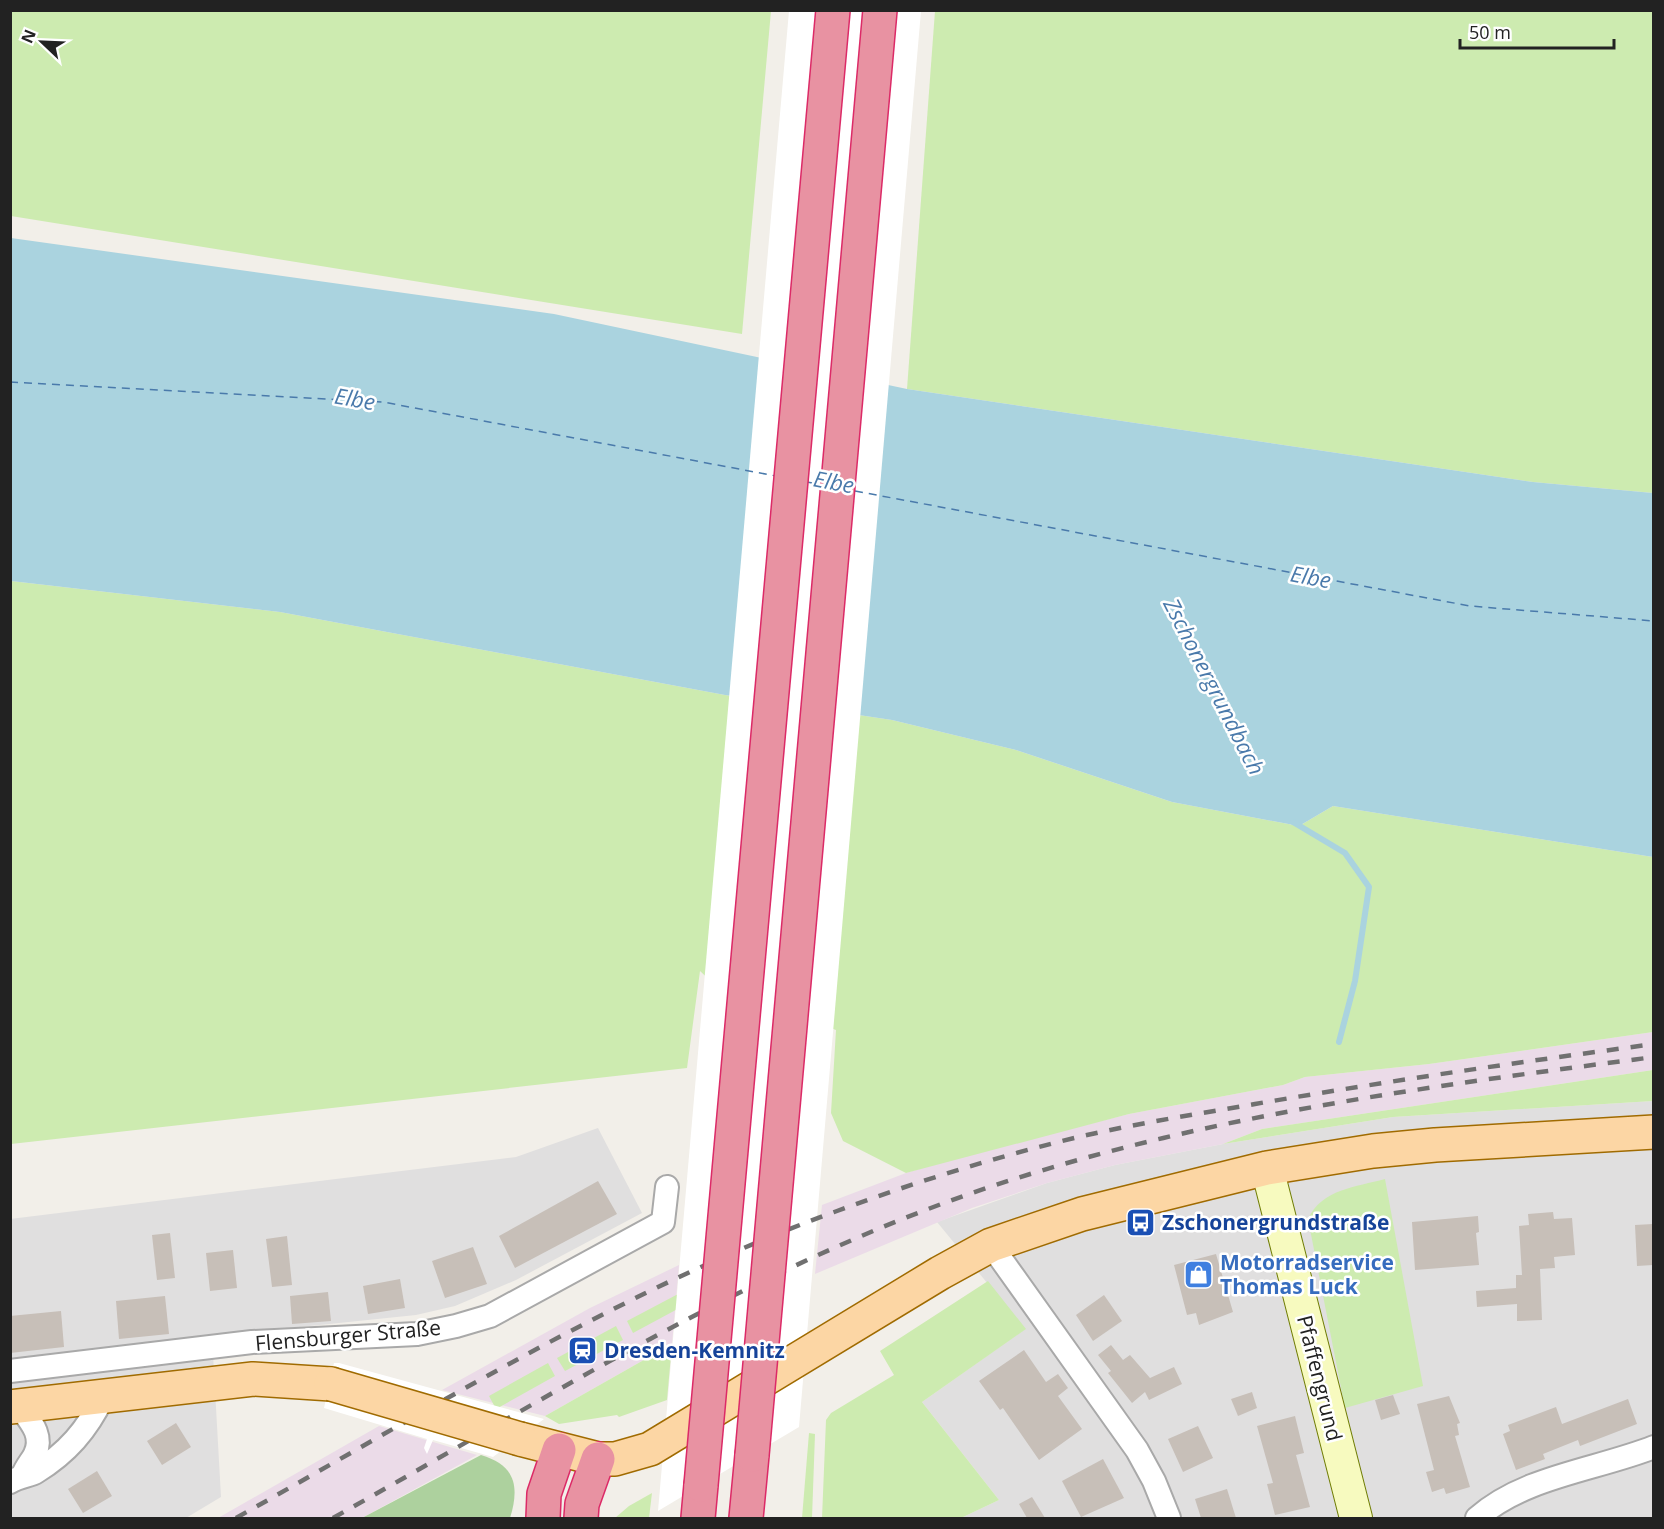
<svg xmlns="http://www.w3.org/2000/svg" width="1664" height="1529" viewBox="0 0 1664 1529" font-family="'Open Sans',sans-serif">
<rect width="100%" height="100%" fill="#f2efe9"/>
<g fill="#e0dfdf" fill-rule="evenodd">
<path d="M1653 1101V1518H961L999 1500 922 1402 1025 1329 937 1222 1047 1183 1115 1165 1223 1144 1393 1117ZM1308 1219 1423 1386 1312 1235Z"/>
<path d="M598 1128 642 1213 516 1280 455 1306 416 1315 212 1336 221 1497 186 1518H11L10 1219 516 1157Z"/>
</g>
<g fill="#ebdbe8">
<path d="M1653 1032V1070L1262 1129 1223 1144 1115 1165 1047 1183 972 1208 815 1274 822 1205 906 1173 973 1153 1129 1114 1283 1085 1305 1077 1429 1064Z"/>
<path d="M679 1265 672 1344 545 1416 442 1390 590 1308Z"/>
<path d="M379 1426 477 1455 362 1518H218Z"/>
</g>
<g fill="#cdebb0">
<path d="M11 10 771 11 742 334 11 216Z"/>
<path d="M935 11H1653V493L1533 482 907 389Z"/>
<path d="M11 581 280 612 725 695 892 720 1016 750 1172 802 1299 826 1333 806 1653 857V1032L1429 1064 1305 1077 1283 1085 1129 1114 906 1173 843 1141 831 1113 836 1030 716 986 700 971 687 1068 11 1144Z"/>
<path d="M1653 1070V1101L1393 1117 1223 1144 1262 1129Z"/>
<path d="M1385 1179 1423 1386 1345 1408 1308 1219C1322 1189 1356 1187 1385 1179Z"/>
<path d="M988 1281 1026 1329 922 1402 999 1500 961 1518H822L826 1420 831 1413 894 1375 880 1351Z"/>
<path d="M680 1293 685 1305 633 1333 627 1321Z"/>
<path d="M616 1326 623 1340 565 1371 557 1358Z"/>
<path d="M672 1344 667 1400 619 1417 617 1415 559 1424 545 1416Z"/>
<path d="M548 1363 555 1376 496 1409 489 1396Z"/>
<path d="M809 1433 815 1434 812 1518H802Z"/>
<path d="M652 1493 649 1518H615L629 1506Z"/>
</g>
<path fill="#add19e" d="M481 1455C515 1465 520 1486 510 1518H362Z"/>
<path fill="#aad3df" d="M11 238 554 314 907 389 1533 482 1653 493V857L1333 806 1299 826 1172 802 1016 750 892 720 725 695 280 612 11 581Z"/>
<g fill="#fff">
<path d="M789 11H921L799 1427 658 1511Z"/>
<path d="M334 1363H339L544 1419 493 1457 433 1440 427 1454 424 1448 427 1439 324 1408Z"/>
</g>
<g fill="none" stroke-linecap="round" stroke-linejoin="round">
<path stroke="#aad3df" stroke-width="6" d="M1293 822 1345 853 1369 887 1355 981 1339 1042"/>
<g stroke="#4a7aab" stroke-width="1.5" stroke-dasharray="8 6" stroke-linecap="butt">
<path d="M10 382 383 402 776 476"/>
<path d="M807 482 823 485"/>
<path d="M855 491 1470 606 1654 621"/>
</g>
</g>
<g fill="#c7bfb8">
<path d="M598 1181 617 1214 515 1268 499 1236Z"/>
<path d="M1553 1212 1554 1219 1572 1218 1575 1255 1554 1257 1555 1268 1540 1269 1542 1320 1517 1321V1304L1477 1307 1476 1291 1516 1288V1275H1522L1519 1226 1529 1225 1528 1214Z"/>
<path d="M1478 1216 1479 1232 1476 1233 1479 1265 1415 1270 1412 1222Z"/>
<path d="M1653 1224V1265L1637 1266 1635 1225Z"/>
<path d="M170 1233 175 1278 157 1280 152 1235Z"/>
<path d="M287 1236 292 1285 272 1287 266 1239Z"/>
<path d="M473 1247 487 1284 445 1298 432 1261Z"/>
<path d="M233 1250 237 1288 210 1291 206 1253Z"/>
<path d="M1216 1254 1233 1312 1199 1325 1196 1313 1187 1315 1174 1265Z"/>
<path d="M400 1279 405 1308 368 1314 363 1286Z"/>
<path d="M328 1292 331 1321 292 1324 290 1296Z"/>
<path d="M1104 1295 1122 1321 1093 1341 1076 1315Z"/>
<path d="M165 1296 169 1334 119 1339 116 1301Z"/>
<path d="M61 1311 64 1347 10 1353V1316Z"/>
<path d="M1111 1345 1123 1360 1130 1355 1150 1378 1174 1367 1182 1384 1149 1400 1145 1392 1132 1403 1108 1373 1111 1371 1098 1355Z"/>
<path d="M1024 1350 1046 1382 1058 1374 1068 1388 1058 1396 1082 1429 1039 1460 1003 1408 1000 1410 979 1381Z"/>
<path d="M1252 1392 1257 1408 1238 1416 1231 1399Z"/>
<path d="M1393 1395 1400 1414 1381 1420 1375 1400Z"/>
<path d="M1449 1396 1460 1423 1457 1424 1459 1435 1455 1436 1470 1487 1446 1494 1444 1488 1432 1492 1426 1472 1434 1470 1417 1404Z"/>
<path d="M1628 1399 1637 1424 1580 1446 1578 1440 1543 1454 1545 1459 1516 1470 1503 1434 1510 1431 1508 1425 1556 1407 1562 1424Z"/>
<path d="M1295 1416 1304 1453 1296 1455 1310 1507 1275 1515 1267 1484 1273 1483 1257 1426Z"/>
<path d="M176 1423 191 1447 162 1465 147 1441Z"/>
<path d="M1198 1426 1213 1458 1183 1472 1168 1439Z"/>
<path d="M1103 1459 1124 1498 1081 1517 1062 1481Z"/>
<path d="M97 1471 112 1496 83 1513 68 1489Z"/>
<path d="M1227 1489 1236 1518H1201L1195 1499Z"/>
<path d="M1032 1497 1045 1518H1027L1019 1504Z"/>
</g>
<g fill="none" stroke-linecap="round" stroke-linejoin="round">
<defs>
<g id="street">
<path d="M991 1245 1137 1450 1154 1481 1169 1518"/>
<path d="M10 1371 252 1342 417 1334 456 1326 490 1316 663 1222 667 1187"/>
<path d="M19 1406C30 1421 44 1435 35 1454 32 1461 26 1466 23 1475"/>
<path d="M10 1482C20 1476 30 1476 36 1472 67 1453 87 1430 103 1397"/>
<path d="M1477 1518C1525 1476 1596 1470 1654 1447"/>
</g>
<path id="secondary" d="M1267 1168 1356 1518"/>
<g id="primary">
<path d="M10 1407 253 1379 331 1384"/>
<path d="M520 1439 598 1459H615L650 1449 940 1273 991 1245 1082 1214 1267 1168 1373 1151 1435 1145 1654 1132"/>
</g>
<g id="highway">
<path d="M543 1518 544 1494 559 1450"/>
<path d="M581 1518 582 1504 598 1459"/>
<path d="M698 1518 701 1485"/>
<path d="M746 1518 752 1455"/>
</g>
</defs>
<use href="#street" stroke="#a9a9a9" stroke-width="26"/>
<use href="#secondary" stroke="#707d05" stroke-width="34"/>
<use href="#primary" stroke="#a06b00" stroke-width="36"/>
<use href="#highway" stroke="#dc2a67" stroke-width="36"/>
<use href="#street" stroke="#fff" stroke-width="22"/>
<use href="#secondary" stroke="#f7fabf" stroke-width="32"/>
<use href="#primary" stroke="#fcd6a4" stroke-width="33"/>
<use href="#highway" stroke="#e892a2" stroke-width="33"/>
<g stroke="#707070" stroke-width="4.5" stroke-dasharray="12 12" stroke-linecap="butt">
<path d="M236 1518C431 1409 625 1288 837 1211 910 1184 986 1160 1062 1141 1126 1125 1191 1115 1255 1104 1388 1081 1520 1062 1654 1044"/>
<path d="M333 1518C541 1402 745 1272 972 1193 1192 1117 1423 1087 1654 1057"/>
</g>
<defs>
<path id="primary-bridge" d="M331 1384 520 1439"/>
<g id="highway-bridge">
<path d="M752 1455 880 10"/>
<path d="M701 1485 833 10"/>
</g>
</defs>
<use href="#primary-bridge" stroke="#a06b00" stroke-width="36" stroke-linecap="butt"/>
<use href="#highway-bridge" stroke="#dc2a67" stroke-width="36" stroke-linecap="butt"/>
<use href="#primary-bridge" stroke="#fcd6a4" stroke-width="33"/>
<use href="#highway-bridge" stroke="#e892a2" stroke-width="33"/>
</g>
<defs>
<symbol id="bus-square" viewBox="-11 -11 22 22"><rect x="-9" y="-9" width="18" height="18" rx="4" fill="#1a4fb4" stroke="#fff"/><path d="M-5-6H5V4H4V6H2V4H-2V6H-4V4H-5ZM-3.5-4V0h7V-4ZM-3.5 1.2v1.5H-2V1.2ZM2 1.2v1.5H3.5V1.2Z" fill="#fff"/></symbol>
<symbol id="shop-square" viewBox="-11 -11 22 22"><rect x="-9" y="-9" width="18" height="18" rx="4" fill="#3f7fe0" stroke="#fff"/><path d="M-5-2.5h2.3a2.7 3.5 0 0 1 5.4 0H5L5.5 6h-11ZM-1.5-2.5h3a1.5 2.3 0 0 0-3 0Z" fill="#fff"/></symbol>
<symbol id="station-square" viewBox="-11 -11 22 22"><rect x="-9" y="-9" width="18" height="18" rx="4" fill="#1a4fb4" stroke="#fff"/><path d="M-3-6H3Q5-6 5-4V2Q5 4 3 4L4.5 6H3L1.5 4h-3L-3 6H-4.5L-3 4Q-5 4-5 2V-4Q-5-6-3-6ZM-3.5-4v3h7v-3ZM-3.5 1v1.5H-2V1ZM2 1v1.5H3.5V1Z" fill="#fff"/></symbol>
</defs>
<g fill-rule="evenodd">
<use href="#bus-square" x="1124" y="1206" width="33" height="33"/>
<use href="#shop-square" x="1182" y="1258" width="33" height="33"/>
<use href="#station-square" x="566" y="1334" width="33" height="33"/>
</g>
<g text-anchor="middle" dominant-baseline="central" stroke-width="5" stroke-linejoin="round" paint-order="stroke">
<g font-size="21" font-weight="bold" fill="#164399" stroke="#fff" text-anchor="start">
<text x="1162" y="1222">Zschonergrundstraße</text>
<text x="604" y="1350">Dresden-Kemnitz</text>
</g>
<g font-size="21" font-weight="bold" fill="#366cbe" stroke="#fff" text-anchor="start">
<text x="1220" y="1262">Motorradservice<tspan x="1220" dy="24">Thomas Luck</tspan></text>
</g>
<g font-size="21" fill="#222" stroke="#fff">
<text transform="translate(348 1335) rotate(-5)">Flensburger Straße</text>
<text transform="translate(1320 1378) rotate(76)">Pfaffengrund</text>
</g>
<g font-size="22" font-style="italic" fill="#4a7aab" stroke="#fff">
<text transform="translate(355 398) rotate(10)">Elbe</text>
<text transform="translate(834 481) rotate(11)">Elbe</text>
<text transform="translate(1311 576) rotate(11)">Elbe</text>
<text transform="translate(1215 686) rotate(63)">Zschonergrundbach</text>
</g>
</g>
<rect width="1664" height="1529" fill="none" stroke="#222222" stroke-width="24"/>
<g transform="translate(42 42) rotate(293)" stroke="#ffffff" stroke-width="4.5" paint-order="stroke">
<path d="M0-4.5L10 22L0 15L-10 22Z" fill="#222222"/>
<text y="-9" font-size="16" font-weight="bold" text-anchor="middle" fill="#222222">N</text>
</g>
<path d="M1460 39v9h154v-9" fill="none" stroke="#222222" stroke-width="3"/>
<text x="1469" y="39" font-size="18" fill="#222222" stroke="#ffffff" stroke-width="4.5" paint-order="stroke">50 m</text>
</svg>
